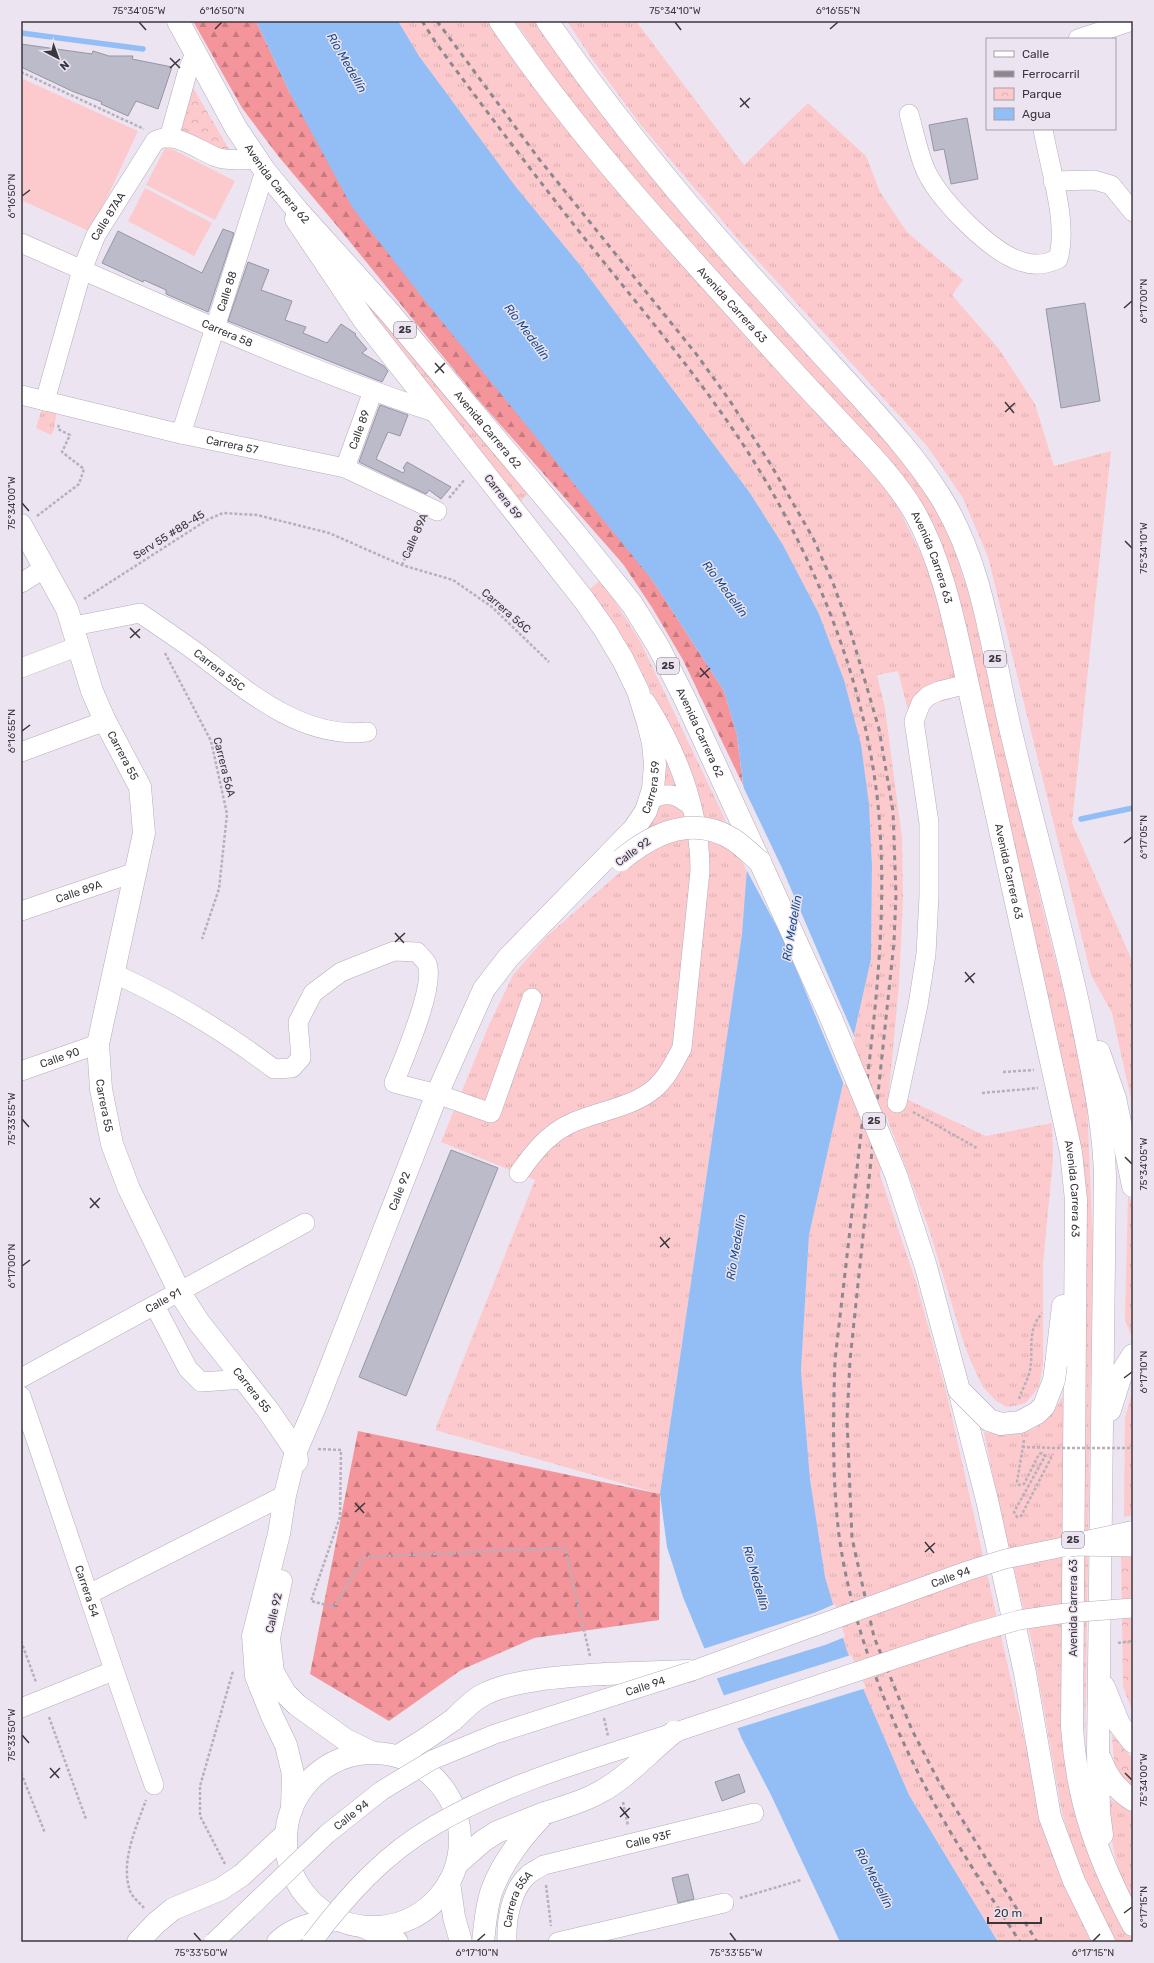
<svg xmlns="http://www.w3.org/2000/svg" width="1154" height="1963" viewBox="0 0 1154 1963" font-family="Rubik,sans-serif">
<defs>
<pattern id="grass-tufts" width="24" height="20" patternUnits="userSpaceOnUse"><rect width="24" height="20" fill="#fccacc"/><path d="M3 7l-1-3M5 7V3M7 7l1-3M15 17l-1-3M17 17v-4M19 17l1-3" fill="none" stroke="#d9aeb0"/></pattern>
<pattern id="forest-firs" width="22" height="20" patternUnits="userSpaceOnUse"><rect width="22" height="20" fill="#f3959b"/><path d="M5 1l3.5 6h-7zM16 11l3.5 6h-7z" fill="#c67a80"/></pattern>
<pattern id="park-crowns" width="20" height="18" patternUnits="userSpaceOnUse"><rect width="20" height="18" fill="#fccacc"/><path d="M2 6a3 3 0 1 1 6 0M12 15a3 3 0 1 1 6 0" fill="none" stroke="#d9aeb0"/></pattern>
</defs>
<rect width="100%" height="100%" fill="#ede4f2"/>
<g fill="url(#grass-tufts)">
<path d="M398 21H488L865 460 894 499 926 564 938 602 955 677 947 681 951 699 908 710 898 671 877 675 885 708 902 838 903 900 899 985 889 1091 986 1136 1052 1123 1053 1160 1043 1264V1364L1039 1386 1032 1396 1025 1403 1015 1406 1006 1407 995 1400 983 1387 971 1362 962 1338 929 1229 886 1115 880 1175 916 1282 946 1391 1031 1769 1054 1851 1075 1908 1091 1942H998L909 1795 847 1651 825 1577 810 1479 801 1371 809 1235 871 959 872 865 869 804 861 744 844 680 819 614 783 545 750 493 580 265 516 187 419 56Z"/>
<path d="M515 21H536L560 58 893 448 921 483 951 539 970 598 1046 923 1077 1044 1087 1104 1093 1239 1085 1747 1082 1578 1085 1271 949 571 793 357 625 168 568 99Z"/>
<path d="M567 21H636L744 165 808 103 866 156 880 192 907 232 963 280 952 295 999 349 1035 404 1054 466 1111 451 1072 823 1133 963V1108L1112 1013 1091 975 988 557 963 498 927 446 737 238 640 124 592 59Z"/>
<path d="M372 304 528 494 519 503 365 310Z"/>
<path d="M43 405 57 409 54 430 51 435 36 428Z"/>
<path d="M600 580 611 595 640 641 726 821 699 816 637 839 654 698 637 662 588 591Z"/>
<path d="M691 835C711 841 740 848 746 870 749 879 743 922 742 934L660 1494 435 1430 535 1180 441 1142 489 1025 513 975 545 938 627 866 655 845Z"/>
<path d="M1128 1195 1133 1205V1339L1125 1321Z"/>
<path d="M1133 1388V1515L1124 1517 1125 1418Z"/>
<path d="M1064 1394 1061 1692 1119 1914 1133 1942H1114L1083 1881 1062 1813 1033 1648 999 1507 984 1432C1025 1439 1044 1431 1064 1394Z"/>
<path d="M1107 1798 1133 1811 1131 1857 1133 1905C1114 1872 1111 1835 1107 1798Z"/>
</g>
<g fill="url(#forest-firs)">
<path d="M193 21H256L290 93 653 581 724 691 737 735 743 785 683 660 653 609 623 564 476 397 333 221 279 157 242 108Z"/>
<path d="M358 1431 660 1494 659 1620 534 1638 461 1670 389 1721 310 1674Z"/>
</g>
<g fill="url(#park-crowns)">
<path d="M191 84 233 156 175 134Z"/>
<path d="M1121 1556H1133V1713L1123 1686Z"/>
<path d="M1112 1735 1133 1759V1791L1118 1777 1114 1761Z"/>
</g>
<g fill="#fccacc">
<path d="M21 78 138 131 91 232 21 200Z"/>
<path d="M166 146 235 181 215 220 146 185Z"/>
<path d="M145 188 212 223 194 256 128 221Z"/>
</g>
<path fill="#92bef5" d="M256 21H398L419 56 516 187 580 265 750 493 783 545 819 614 844 680 861 744 869 804 872 865 871 959 809 1235 801 1371 810 1479 825 1577 847 1651 909 1795 998 1942H840L771 1795 742 1739 683 1597 667 1547 660 1494 742 934 748 855 744 792 737 735 724 691 653 581 426 302 352 207 290 93Z"/>
<g fill="#ede4f2">
<path d="M740 780 782 868 855 1038 845 1087 785 942 745 867 746 855Z"/>
<path d="M835 1604 845 1637 825 1645 715 1679 703 1649 814 1613Z"/>
<path d="M851 1655 866 1688 735 1729 722 1696Z"/>
</g>
<g fill="none" stroke-linecap="round" stroke-linejoin="round">
<g stroke="#92bef5" stroke-width="5.5">
<path d="M21 33 143 49"/>
<path d="M1081 819 1133 808"/>
</g>
</g>
<g fill="#bbbbca" stroke="#9596a4">
<path d="M21 44 92 54 93 51 109 56H133L132 59 172 67 158 109 136 101 128 116 101 104 102 102 74 92 21 67Z"/>
<path d="M967 118 978 179 951 184 944 149 934 151 929 125Z"/>
<path d="M223 229 234 233 208 312 166 294V290L144 280 143 282 102 263 118 231 202 273Z"/>
<path d="M248 262 269 270 261 290 292 301 285 320 306 327 303 333 327 343 341 324 356 334 355 335 367 349 362 353 384 366 388 371 382 382 228 321Z"/>
<path d="M1085 303 1100 401 1061 408 1046 309Z"/>
<path d="M380 405 408 415 400 436 388 432 376 459 403 473 405 470 403 468 407 462 451 487 441 499 429 490 426 494 359 462Z"/>
<path d="M451 1150 498 1168 406 1396 359 1377Z"/>
<path d="M739 1774 745 1792 722 1801 715 1782Z"/>
<path d="M688 1874 694 1899 678 1903 672 1878Z"/>
</g>
<g fill="none" stroke-linecap="round" stroke-linejoin="round">
<defs>
<g id="minor">
<path d="M1078 39 1132 21"/>
<path d="M909 114C914 131 919 158 927 173 941 201 992 254 1023 262 1035 266 1047 264 1058 259 1069 223 1049 166 1043 129"/>
<path d="M169 138 188 70 195 53"/>
<path d="M1053 181 1094 180 1111 185 1133 212"/>
<path id="s1" d="M21 243C158 303 295 366 437 413"/>
<path id="s2" d="M21 395 181 434 345 468 437 511"/>
<path id="s3" d="M45 401 82 270 96 235 155 141C174 130 198 150 216 157 228 161 243 160 256 159"/>
<path id="s4" d="M181 434 265 171"/>
<path id="s5" d="M345 468 373 391"/>
<path d="M21 583 45 568"/>
<path id="s6" d="M74 626 140 613C160 627 180 640 200 655 248 692 302 739 367 732"/>
<path d="M21 668 79 646"/>
<path d="M21 752 105 721"/>
<path d="M650 800C667 791 677 794 691 806"/>
<path id="s7" d="M21 911 136 872"/>
<path d="M113 973C170 999 224 1031 274 1069L292 1068 301 1058 298 1022 313 993 341 972 394 951 417 952C420 956 425 960 427 964 436 986 403 1060 394 1083L437 1094 491 1113 532 998"/>
<path id="s8" d="M21 1071 98 1044"/>
<path d="M897 1103 918 1005 926 954 929 896V823L914 721 921 703 928 696 939 691 968 684"/>
<path d="M519 1173C528 1160 538 1146 551 1136 580 1111 625 1113 654 1089 667 1078 674 1063 682 1048L700 871C700 810 678 753 646 702"/>
<path d="M155 1306 188 1369 201 1382 245 1379"/>
<path id="s9" d="M21 1378 305 1223"/>
<path id="s10" d="M21 1396C66 1526 108 1656 154 1785"/>
<path d="M89 1594 285 1495"/>
<path d="M692 1671 818 1625"/>
<path d="M21 1708 113 1671"/>
<path id="s11" d="M507 1942C506 1921 511 1890 528 1875 532 1871 538 1869 544 1865L754 1813"/>
<path d="M558 1942 724 1903"/>
</g>
<g id="major">
<path id="s12" d="M21 525 67 609 92 691 105 721 140 787 144 833 98 1044 101 1089 112 1144 129 1189 180 1293 198 1321 268 1410 296 1451 297 1461"/>
<path d="M281 1581 269 1638 273 1672 285 1693 297 1705 346 1740 371 1752"/>
<path d="M605 1674 689 1671"/>
<circle cx="373" cy="1840" r="87"/>
<path d="M398 1756 424 1740 453 1720"/>
<path id="s13" d="M292 1808 293 1774 286 1745 272 1716 256 1676 253 1636 279 1534 285 1495 296 1451 315 1407 437 1094 484 989 508 958 634 829 646 811 653 789 655 765 653 743 648 723 638 691 623 660 605 630 584 600 364 320 296 219"/>
<path d="M458 1863 483 1841 497 1832 542 1814"/>
<path d="M449 1882 454 1917 461 1942"/>
<path d="M366 1928 397 1942"/>
<path d="M138 1942 156 1923 173 1909 221 1889 242 1875 286 1834"/>
<path d="M278 1942C294 1926 316 1923 337 1920"/>
<path d="M483 1942C485 1925 486 1906 492 1890 503 1860 524 1835 545 1813"/>
</g>
<g id="highway">
<path id="s14" d="M178 21 236 128 265 171 298 211 389 312 575 533 632 604 658 646 685 699 760 862"/>
<path id="s15" d="M500 21C581 141 681 248 778 355 802 382 827 408 852 435 875 459 898 484 915 513 940 558 952 612 963 662L1071 1152 1076 1200 1072 1727C1077 1802 1098 1859 1133 1925"/>
<path d="M547 21C615 119 691 211 772 299 800 331 829 362 857 393 887 426 916 458 940 496 985 568 992 655 1012 736 1035 833 1063 929 1083 1026 1093 1076 1104 1126 1105 1177L1098 1752 1099 1812 1102 1835"/>
<path d="M1099 1052 1115 1098 1133 1186"/>
<path d="M1056 1365 1063 1306"/>
<path d="M959 1390 987 1500 1025 1673 1050 1817 1074 1881 1104 1942"/>
<path d="M1110 1410 1122 1372 1133 1355"/>
<path d="M1104 1687 1119 1724 1133 1742"/>
<path d="M1100 1758C1107 1776 1116 1790 1133 1800"/>
</g>
</defs>
<use href="#minor" stroke="#b5acb9" stroke-width="20"/>
<use href="#major" stroke="#b5acb9" stroke-width="23"/>
<use href="#highway" stroke="#b5acb9" stroke-width="23"/>
<g stroke="#b7b0bb" stroke-width="2.5" stroke-dasharray="3 2" stroke-linecap="butt">
<path d="M21 72 144 129"/>
<path d="M449 498 465 479"/>
<path d="M37 516 79 484 84 469 62 452 70 435 58 429 59 423"/>
<path d="M402 565 421 524"/>
<path d="M84 599 207 520 223 513 257 515 329 533 402 565 453 580 492 607 549 662"/>
<path d="M165 653 211 741 227 814 219 889 202 939"/>
<path d="M1003 1072 1034 1070"/>
<path d="M982 1093 1038 1088"/>
<path d="M913 1112 977 1148"/>
<path d="M1019 1399C1022 1389 1028 1380 1030 1370 1034 1349 1026 1332 1042 1313"/>
<path d="M1024 1440 1017 1482 1019 1485 1024 1484 1039 1454 1042 1453 1045 1456 1014 1512 1017 1517 1021 1516 1053 1454"/>
<path d="M1022 1447 1056 1448"/>
<path d="M318 1449 341 1450 340 1517 311 1601 334 1607 364 1557 565 1548 590 1656"/>
<path d="M21 1641 36 1682"/>
<path d="M1118 1643 1133 1641"/>
<path d="M49 1717 86 1819"/>
<path d="M604 1718 608 1736"/>
<path d="M21 1773 45 1833"/>
<path d="M623 1802 628 1826"/>
<path d="M225 1864 200 1816V1786L233 1671"/>
<path d="M546 1885 551 1926"/>
<path d="M740 1898 801 1880"/>
<path d="M144 1908C140 1903 132 1897 130 1891 120 1862 136 1828 146 1800"/>
</g>
<use href="#minor" stroke="#fff" stroke-width="19"/>
<use href="#major" stroke="#fff" stroke-width="22"/>
<use href="#highway" stroke="#fff" stroke-width="22"/>
<g stroke="#8d8790" stroke-width="3" stroke-dasharray="5 5" stroke-linecap="butt">
<path d="M422 21 436 43C484 108 532 172 582 235 633 299 687 362 734 431 809 541 868 682 879 816 887 912 876 1004 865 1099 855 1186 845 1273 835 1360 833 1418 832 1477 839 1535 852 1632 893 1730 940 1814 965 1858 993 1900 1020 1942"/>
<path d="M437 21 539 159 697 355 730 401 771 465 813 538 833 583 851 633 879 729 893 811 896 895 894 942 850 1360 847 1420 852 1538 874 1637 912 1730 938 1780 1037 1942"/>
</g>
<defs>
<g id="minor-bridge">
<path id="s16" d="M818 1625 967 1571 1005 1559 1068 1546 1133 1547"/>
<path id="s17" d="M214 1942 327 1834 381 1791 432 1760 495 1734 692 1671"/>
<path d="M312 1942C346 1897 385 1853 435 1825 508 1782 593 1759 673 1733 772 1700 871 1667 970 1634L1019 1620 1066 1613 1133 1608"/>
</g>
<g id="major-bridge">
<path d="M621 860C653 833 694 814 734 840 743 846 752 855 760 862"/>
<path d="M453 1720C462 1712 470 1702 481 1696 511 1679 570 1676 605 1674"/>
<path d="M545 1813C563 1807 583 1802 600 1792 628 1777 649 1752 674 1732"/>
</g>
<g id="highway-bridge">
<path d="M760 862 831 1018 896 1175 926 1267 959 1390 989 1420 1001 1424 1020 1422 1037 1413 1044 1406 1054 1380 1056 1365"/>
<path d="M1068 1546 1133 1532"/>
</g>
</defs>
<use href="#minor-bridge" stroke="#b5acb9" stroke-width="20" stroke-linecap="butt"/>
<use href="#major-bridge" stroke="#b5acb9" stroke-width="23" stroke-linecap="butt"/>
<use href="#highway-bridge" stroke="#b5acb9" stroke-width="23" stroke-linecap="butt"/>
<path stroke="#b7b0bb" stroke-width="2.5" stroke-dasharray="3 2" stroke-linecap="butt" d="M1057 1448H1131"/>
<use href="#minor-bridge" stroke="#fff" stroke-width="19"/>
<use href="#major-bridge" stroke="#fff" stroke-width="22"/>
<use href="#highway-bridge" stroke="#fff" stroke-width="22"/>
</g>
<path fill="none" stroke="#3a373c" stroke-width="1.5" d="M139 22 146 30M675 22 681 30M215 29 222 22M830 29 838 22M170 58 180 68M170 68 180 59M740 98 749 108M740 107 750 98M22 196 30 190M1124 308 1132 301M435 363 444 373M435 373 445 363M1005 402 1014 413M1005 412 1015 403M22 503 29 511M1125 541 1132 548M130 628 140 638M130 638 140 629M700 668 709 678M700 677 710 668M22 731 30 725M1124 843 1132 837M395 933 404 943M395 942 405 933M965 972 974 983M965 982 975 973M22 1119 29 1127M1125 1157 1132 1164M90 1198 99 1208M90 1208 100 1198M660 1237 669 1248M660 1247 670 1238M22 1266 30 1260M1124 1378 1132 1372M355 1503 364 1513M355 1512 365 1503M925 1542 934 1553M925 1552 935 1543M22 1735 29 1743M50 1768 59 1778M1125 1773 1132 1780M50 1778 60 1768M620 1807 629 1818M620 1817 630 1808M1124 1913 1132 1907M194 1933 201 1941M730 1933 736 1941M477 1941 485 1934M1093 1941 1100 1934"/>
<g text-anchor="middle" dominant-baseline="central" stroke-width="3" stroke-linejoin="round" paint-order="stroke">
<g fill="#ede4f2" stroke="#706b73" stroke-width="1">
<rect x="394" y="322" width="22" height="16" rx="3"/>
<rect x="984" y="651" width="22" height="16" rx="3"/>
<rect x="657" y="658" width="22" height="16" rx="3"/>
<rect x="863" y="1113" width="22" height="16" rx="3"/>
<rect x="1062" y="1532" width="22" height="16" rx="3"/>
</g>
<g font-size="10" font-weight="bold" fill="#3a373c">
<text x="405" y="330">25</text>
<text x="995" y="659">25</text>
<text x="668" y="666">25</text>
<text x="874" y="1121">25</text>
<text x="1073" y="1540">25</text>
</g>
<g font-size="11" fill="#3a373c" stroke="#ede4f2">
<text stroke="none"><textPath href="#s14" startOffset="191">Avenida Carrera 62</textPath></text>
<text stroke="none"><textPath href="#s3" startOffset="196">Calle 87AA</textPath></text>
<text stroke="none"><textPath href="#s4" startOffset="150">Calle 88</textPath></text>
<text stroke="none"><textPath href="#s15" startOffset="367">Avenida Carrera 63</textPath></text>
<text stroke="none"><textPath href="#s1" startOffset="225">Carrera 58</textPath></text>
<text stroke="none"><textPath href="#s14" startOffset="515">Avenida Carrera 62</textPath></text>
<text stroke="none"><textPath href="#s5" startOffset="41">Calle 89</textPath></text>
<text stroke="none"><textPath href="#s2" startOffset="217">Carrera 57</textPath></text>
<text transform="translate(503 497) rotate(52)">Carrera 59</text>
<text transform="translate(169 535) rotate(-32)">Serv 55 #88-45</text>
<text transform="translate(415 536) rotate(-66)">Calle 89A</text>
<text stroke="none"><textPath href="#s15" startOffset="692">Avenida Carrera 63</textPath></text>
<text transform="translate(506 611) rotate(41)">Carrera 56C</text>
<text stroke="none"><textPath href="#s6" startOffset="165">Carrera 55C</textPath></text>
<text stroke="none"><textPath href="#s14" startOffset="887">Avenida Carrera 62</textPath></text>
<text stroke="none"><textPath href="#s12" startOffset="253">Carrera 55</textPath></text>
<text transform="translate(224 767) rotate(76)">Carrera 56A</text>
<text stroke="none"><textPath href="#s13" startOffset="1134">Carrera 59</textPath></text>
<text transform="translate(633 852) rotate(-36)">Calle 92</text>
<text stroke="none"><textPath href="#s15" startOffset="1016">Avenida Carrera 63</textPath></text>
<text stroke="none"><textPath href="#s7" startOffset="61">Calle 89A</textPath></text>
<text stroke="none"><textPath href="#s8" startOffset="41">Calle 90</textPath></text>
<text stroke="none"><textPath href="#s12" startOffset="613">Carrera 55</textPath></text>
<text stroke="none"><textPath href="#s15" startOffset="1340">Avenida Carrera 63</textPath></text>
<text stroke="none"><textPath href="#s13" startOffset="649">Calle 92</textPath></text>
<text stroke="none"><textPath href="#s9" startOffset="162">Calle 91</textPath></text>
<text stroke="none"><textPath href="#s12" startOffset="937">Carrera 55</textPath></text>
<text stroke="none"><textPath href="#s16" startOffset="141">Calle 94</textPath></text>
<text stroke="none"><textPath href="#s10" startOffset="206">Carrera 54</textPath></text>
<text transform="translate(1073 1608) rotate(-90)">Avenida Carrera 63</text>
<text transform="translate(274 1613) rotate(-77)">Calle 92</text>
<text stroke="none"><textPath href="#s17" startOffset="511">Calle 94</textPath></text>
<text stroke="none"><textPath href="#s17" startOffset="187">Calle 94</textPath></text>
<text stroke="none"><textPath href="#s11" startOffset="199">Calle 93F</textPath></text>
<text stroke="none"><textPath href="#s11" startOffset="45">Carrera 55A</textPath></text>
</g>
<g font-size="12" font-style="italic" fill="#194f8c" stroke="#ede4f2">
<text transform="translate(347 63) rotate(60)">Río Medellín</text>
<text transform="translate(527 332) rotate(53)">Río Medellín</text>
<text transform="translate(725 589) rotate(53)">Río Medellín</text>
<text transform="translate(792 928) rotate(-80)">Río Medellín</text>
<text transform="translate(736 1247) rotate(-80)">Río Medellín</text>
<text transform="translate(756 1578) rotate(74)">Río Medellín</text>
<text transform="translate(874 1878) rotate(62)">Río Medellín</text>
</g>
</g>
<rect width="1154" height="1963" fill="none" stroke="#ede4f2" stroke-width="44"/>
<rect x="986" y="38" width="130" height="92" fill="#ede4f2" stroke="#a59fa9"/>
<rect x="994" y="51" width="20" height="6" fill="#ffffff" stroke="#a59fa9"/>
<text x="1022" y="58" font-size="12" fill="#3a373c">Calle</text>
<rect x="994" y="71" width="20" height="6" fill="#8d8790" stroke="#a59fa9"/>
<text x="1022" y="78" font-size="12" fill="#3a373c">Ferrocarril</text>
<rect x="994" y="88" width="20" height="12" fill="url(#park-crowns)" stroke="#a59fa9"/>
<text x="1022" y="98" font-size="12" fill="#3a373c">Parque</text>
<rect x="994" y="108" width="20" height="12" fill="#92bef5" stroke="#a59fa9"/>
<text x="1022" y="118" font-size="12" fill="#3a373c">Agua</text>
<g transform="translate(58 58) rotate(139)" stroke="#ede4f2" stroke-width="3" paint-order="stroke">
<path d="M0-3L7 15L0 10L-7 15Z" fill="#3a373c"/>
<text y="-6" font-size="11" font-weight="bold" text-anchor="middle" fill="#3a373c">N</text>
</g>
<path d="M988 1917v6h53v-6" fill="none" stroke="#3a373c" stroke-width="2"/>
<text x="994" y="1917" font-size="12" fill="#3a373c" stroke="#ede4f2" stroke-width="3" paint-order="stroke">20 m</text>
<rect x="22" y="22" width="1110" height="1919" fill="none" stroke="#3a373c" stroke-width="1.5"/>
<g font-size="10" text-anchor="middle" fill="#3a373c">
<text x="139" y="14">75°34'05"W</text>
<text x="222" y="14">6°16'50"N</text>
<text x="675" y="14">75°34'10"W</text>
<text x="838" y="14">6°16'55"N</text>
<text transform="translate(11 196) rotate(-90)" y="4">6°16'50"N</text>
<text transform="translate(1143 301) rotate(-90)" y="4">6°17'00"N</text>
<text transform="translate(11 503) rotate(-90)" y="4">75°34'00"W</text>
<text transform="translate(1143 548) rotate(-90)" y="4">75°34'10"W</text>
<text transform="translate(11 731) rotate(-90)" y="4">6°16'55"N</text>
<text transform="translate(1143 837) rotate(-90)" y="4">6°17'05"N</text>
<text transform="translate(11 1119) rotate(-90)" y="4">75°33'55"W</text>
<text transform="translate(1143 1164) rotate(-90)" y="4">75°34'05"W</text>
<text transform="translate(11 1266) rotate(-90)" y="4">6°17'00"N</text>
<text transform="translate(1143 1372) rotate(-90)" y="4">6°17'10"N</text>
<text transform="translate(11 1735) rotate(-90)" y="4">75°33'50"W</text>
<text transform="translate(1143 1780) rotate(-90)" y="4">75°34'00"W</text>
<text transform="translate(1143 1907) rotate(-90)" y="4">6°17'15"N</text>
<text x="201" y="1956">75°33'50"W</text>
<text x="477" y="1956">6°17'10"N</text>
<text x="736" y="1956">75°33'55"W</text>
<text x="1093" y="1956">6°17'15"N</text>
</g>
</svg>
